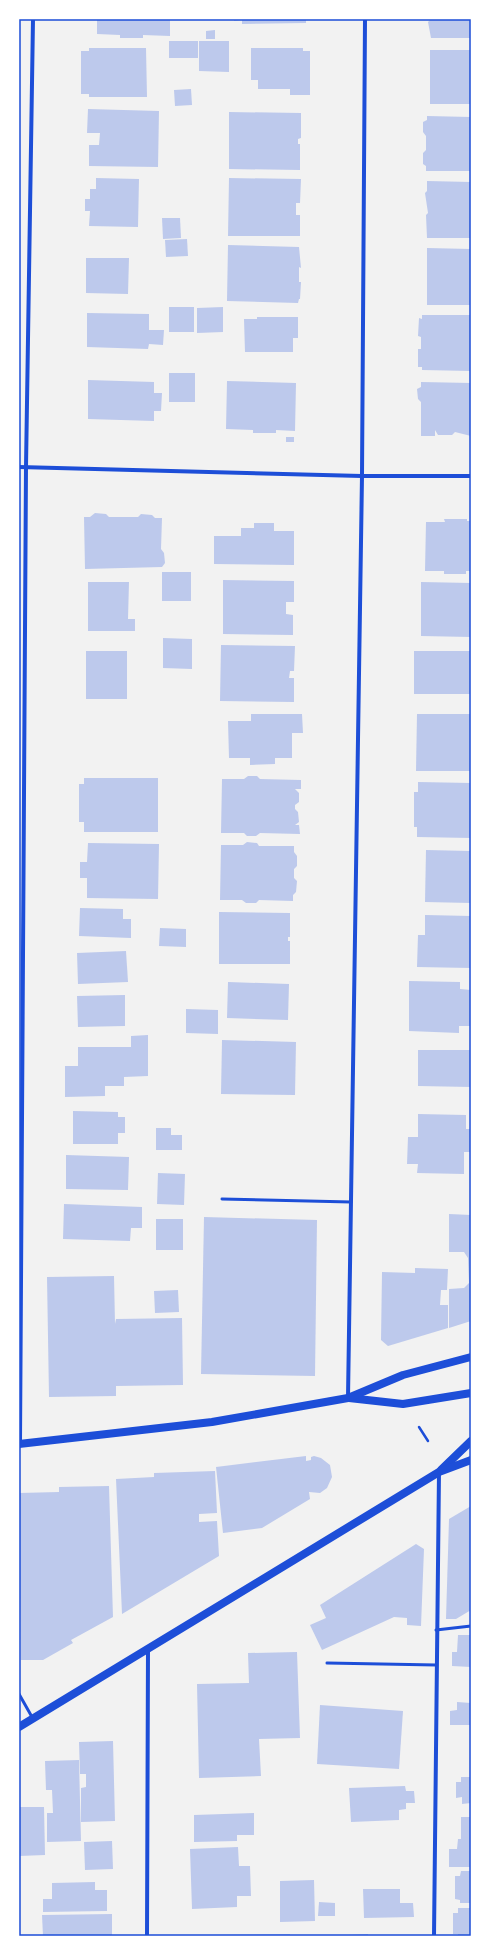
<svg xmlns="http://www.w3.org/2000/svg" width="490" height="1955" viewBox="0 0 490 1955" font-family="'Nunito Sans',sans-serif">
<rect width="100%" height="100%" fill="#f2f2f2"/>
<g fill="#bdc9ec">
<path d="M97 19H170V36L143 35V38H120V35L97 34Z"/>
<path d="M234 19H306V23L242 24V20L234 21Z"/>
<path d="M431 19H471V38H431L428 22Z"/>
<path d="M215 30V39H206V31Z"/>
<rect x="169" y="41" width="29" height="17"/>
<path d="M199 41H229V72L199 71Z"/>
<path d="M89 48H146L147 97H89V94H81V51H89Z"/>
<path d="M251 48H303V51H310V95H290V89H258V80H251Z"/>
<rect x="430" y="50" width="41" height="54"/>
<path d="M191 89 192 105 175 106 174 90Z"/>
<path d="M88 109 159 111 158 167 89 166V145H99L100 133H87Z"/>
<path d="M229 112 301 113V138L298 139V144H300V170L229 169Z"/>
<path d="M427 116 471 117V171H426V166L423 164V153L426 150V136L423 132V122L427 120Z"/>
<path d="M96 178 139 179 138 227 89 226 90 211H85V199H90V189H96Z"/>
<path d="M229 178 301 179 300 203H296V215H300V236H228Z"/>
<path d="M427 181 471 182V238H427L426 215 428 213 425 193 427 191Z"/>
<path d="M162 218H180L181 238 163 239Z"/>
<path d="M187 239 188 256 166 257 165 240Z"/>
<path d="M228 245 299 247 301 268 299 267V282H301L300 299H299L298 303 227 301Z"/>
<path d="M427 248 471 249V305H427Z"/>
<path d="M86 258H129L128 294 86 293Z"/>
<rect x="169" y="307" width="25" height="25"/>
<path d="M223 307V332L197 333V308Z"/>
<path d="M87 313 149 314V330H164L163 345 149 344 148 349 87 347Z"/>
<path d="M422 315H471V371L422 370V367H418V349H421V337L418 336 419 318 422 319Z"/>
<path d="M257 317H298V338H293V352H245L244 319H257Z"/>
<rect x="169" y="373" width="26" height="29"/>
<path d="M88 380 154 382V393H162L161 411H154V421L88 419Z"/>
<path d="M227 381 296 383 295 431 276 430V433H253V430L226 429Z"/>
<path d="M421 382 471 383V436L455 432 452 435H438L435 430V436H421V402L418 399 417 389 421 387Z"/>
<rect x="286" y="437" width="8" height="5"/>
<path d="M95 513 106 514 109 517H138L141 514 152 515 155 518H162L161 549 164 553 165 563 162 567 85 569 84 517H90Z"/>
<path d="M444 519H467V521H471V571H466V574H444V571H425L426 522H445Z"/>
<path d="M254 523H274V531H294V565L214 564V536H241V528H254Z"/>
<rect x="162" y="572" width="29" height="29"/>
<path d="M223 580 294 581V602H286V614L293 615V635L223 634Z"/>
<path d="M88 582H129L128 619H135V631H88Z"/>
<path d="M421 582 471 583V637L421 636Z"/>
<path d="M163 638 192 639V669L163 668Z"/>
<path d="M221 645 295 646 294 671H290L289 678H294V702L220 701Z"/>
<rect x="86" y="651" width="41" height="48"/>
<rect x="414" y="651" width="57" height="43"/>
<path d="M251 714H302L303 733H292V758H275V764L250 765V758H229L228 721H251Z"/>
<path d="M417 714H471V771H416Z"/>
<path d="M248 776H257L260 779 301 780V789H295L299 793V802L295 805V809L298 812 299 822 295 825H299L300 834 260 833 256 836H247L244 833H221L222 779H244Z"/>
<path d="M84 778H158V832H84V822H79V784H84Z"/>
<path d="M418 782 471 783V838L417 837V827H414V792H418Z"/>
<path d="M247 842 257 843 259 846H294V852L297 856V866L294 869V878L297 881 296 892 293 895V901L259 900 256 903H246L242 900H220L221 845H243Z"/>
<path d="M88 843 159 844 158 899 87 898V878H80V862H87Z"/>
<path d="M426 850 471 851V903L425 902Z"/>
<path d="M80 908 123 909V919H131V938L79 936Z"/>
<path d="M219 912 290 913V937H288V941H290V964H219Z"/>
<path d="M425 915 471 916V968L417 967 418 935H425Z"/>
<path d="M160 928 186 929V947L159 946Z"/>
<path d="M126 951 128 982 78 984 77 953Z"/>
<path d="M409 981 460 982V989L471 990V1026H459V1033L409 1031Z"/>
<path d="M228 982 289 984 288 1020 227 1018Z"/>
<path d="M125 995V1026L78 1027 77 996Z"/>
<path d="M186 1009 218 1010V1034L186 1033Z"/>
<path d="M148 1035V1076L124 1077V1086H105V1096L65 1097V1066H78V1047H131V1036Z"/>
<path d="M222 1040 296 1042 295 1095 221 1094Z"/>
<path d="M418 1050H471V1087L418 1086Z"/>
<path d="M73 1111 118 1112V1117H125V1133H118V1144H73Z"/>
<path d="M418 1114 466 1115V1129H471V1152H464V1174L417 1173 418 1164H407L408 1137H418Z"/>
<path d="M156 1128H171V1135H182V1150H156Z"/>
<path d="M66 1155 129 1157 128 1190 66 1189Z"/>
<path d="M158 1173 185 1174 184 1205 157 1204Z"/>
<path d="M64 1204 142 1207V1228H131L130 1241 63 1239Z"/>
<path d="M449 1214 471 1215V1321L449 1328V1289L464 1288 469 1283 468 1258 464 1252H449Z"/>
<path d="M204 1217 317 1220 315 1376 201 1374Z"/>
<rect x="156" y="1219" width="27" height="31"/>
<path d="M415 1268 448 1269 447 1290H441L440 1305H448V1328L388 1346 381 1340 382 1272 415 1273Z"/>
<path d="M114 1276 115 1324 116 1319 182 1318 183 1385 116 1386V1396L49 1397 47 1277Z"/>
<path d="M178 1290 179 1312 155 1313 154 1291Z"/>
<path d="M306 1456V1461L311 1460V1457L314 1456 321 1458 330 1465 332 1477 327 1488 320 1493 309 1492 310 1499 262 1528 223 1533 216 1467Z"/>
<path d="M215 1471 217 1513 199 1514V1522L217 1521 219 1556 122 1614 116 1479 154 1477V1473Z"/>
<path d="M109 1486 113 1617 71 1640 73 1643 43 1660H21L19 1493 59 1492V1487Z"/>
<path d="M471 1506V1610L456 1619H446L449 1519Z"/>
<path d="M416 1544 424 1549 421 1626 407 1625V1618L394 1617 322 1650 310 1625 326 1618 320 1605Z"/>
<path d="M458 1635H471V1667L452 1666V1652H457Z"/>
<path d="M297 1652 300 1738 259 1739 261 1776 199 1778 197 1684 249 1683 248 1653Z"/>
<path d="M457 1702 471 1703V1725H450V1711L457 1710Z"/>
<path d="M320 1705 403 1711 399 1769 317 1764Z"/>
<path d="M113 1741 115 1821 81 1822V1788L86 1787V1774H80L79 1742Z"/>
<path d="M79 1760 81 1841 47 1842V1813H53L52 1790H46L45 1761Z"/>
<path d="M461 1777H471V1803L462 1804V1797L456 1798V1782H461Z"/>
<path d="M405 1786 406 1791H414L415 1803H406V1809L399 1810V1820L351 1822 349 1788Z"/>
<path d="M19 1807H44L45 1855 19 1856Z"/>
<path d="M254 1813V1835H237V1841L194 1842V1815Z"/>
<path d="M461 1817H471V1867H449V1849H457L458 1839H461Z"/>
<path d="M112 1841 113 1869 85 1870 84 1842Z"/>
<path d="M238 1847 239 1866H250L251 1896H237V1907L192 1909 190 1849Z"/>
<path d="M461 1871H471V1903H460V1900L455 1899V1876H460Z"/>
<path d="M314 1880 315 1921 280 1922V1881Z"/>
<path d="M95 1882V1890H107V1911L43 1912V1899H52V1883Z"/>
<path d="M363 1889H400V1903H413L414 1917 364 1918Z"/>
<path d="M319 1902 335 1903V1916H318Z"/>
<path d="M458 1908H471V1936H458V1934H453V1913H458Z"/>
<path d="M112 1914V1936H43L42 1915Z"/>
<path d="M290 1934V1936H212V1935Z"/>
<path d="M368 1934V1936H348V1935Z"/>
</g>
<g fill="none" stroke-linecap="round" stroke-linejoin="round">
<path stroke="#1d4ed8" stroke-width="2.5" d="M419 1427 428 1441"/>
<g stroke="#1d4ed8" stroke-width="3">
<path d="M222 1199 351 1202"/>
<path d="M436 1630 471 1626"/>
<path d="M327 1663 436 1665"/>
<path d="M19 1694 32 1717"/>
</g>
<g stroke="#1d4ed8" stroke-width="4">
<path d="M19 467 362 476H471"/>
<path d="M348 1398 362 476 365 19"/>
<path d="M20 1443 26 467 33 19"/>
<path d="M147 1936 148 1649"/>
<path d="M434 1936 439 1472"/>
</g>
<g stroke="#1d4ed8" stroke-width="8">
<path d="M349 1398 403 1404 471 1393"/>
<path d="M19 1444 212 1422 348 1398 403 1375 471 1357"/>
<path d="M441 1470 471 1441"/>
<path d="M19 1727 439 1472 471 1460"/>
</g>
</g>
<rect width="490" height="1955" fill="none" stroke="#ffffff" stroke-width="40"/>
<rect x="20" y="20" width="450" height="1915" fill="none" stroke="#1d4ed8" stroke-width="1.5"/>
</svg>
